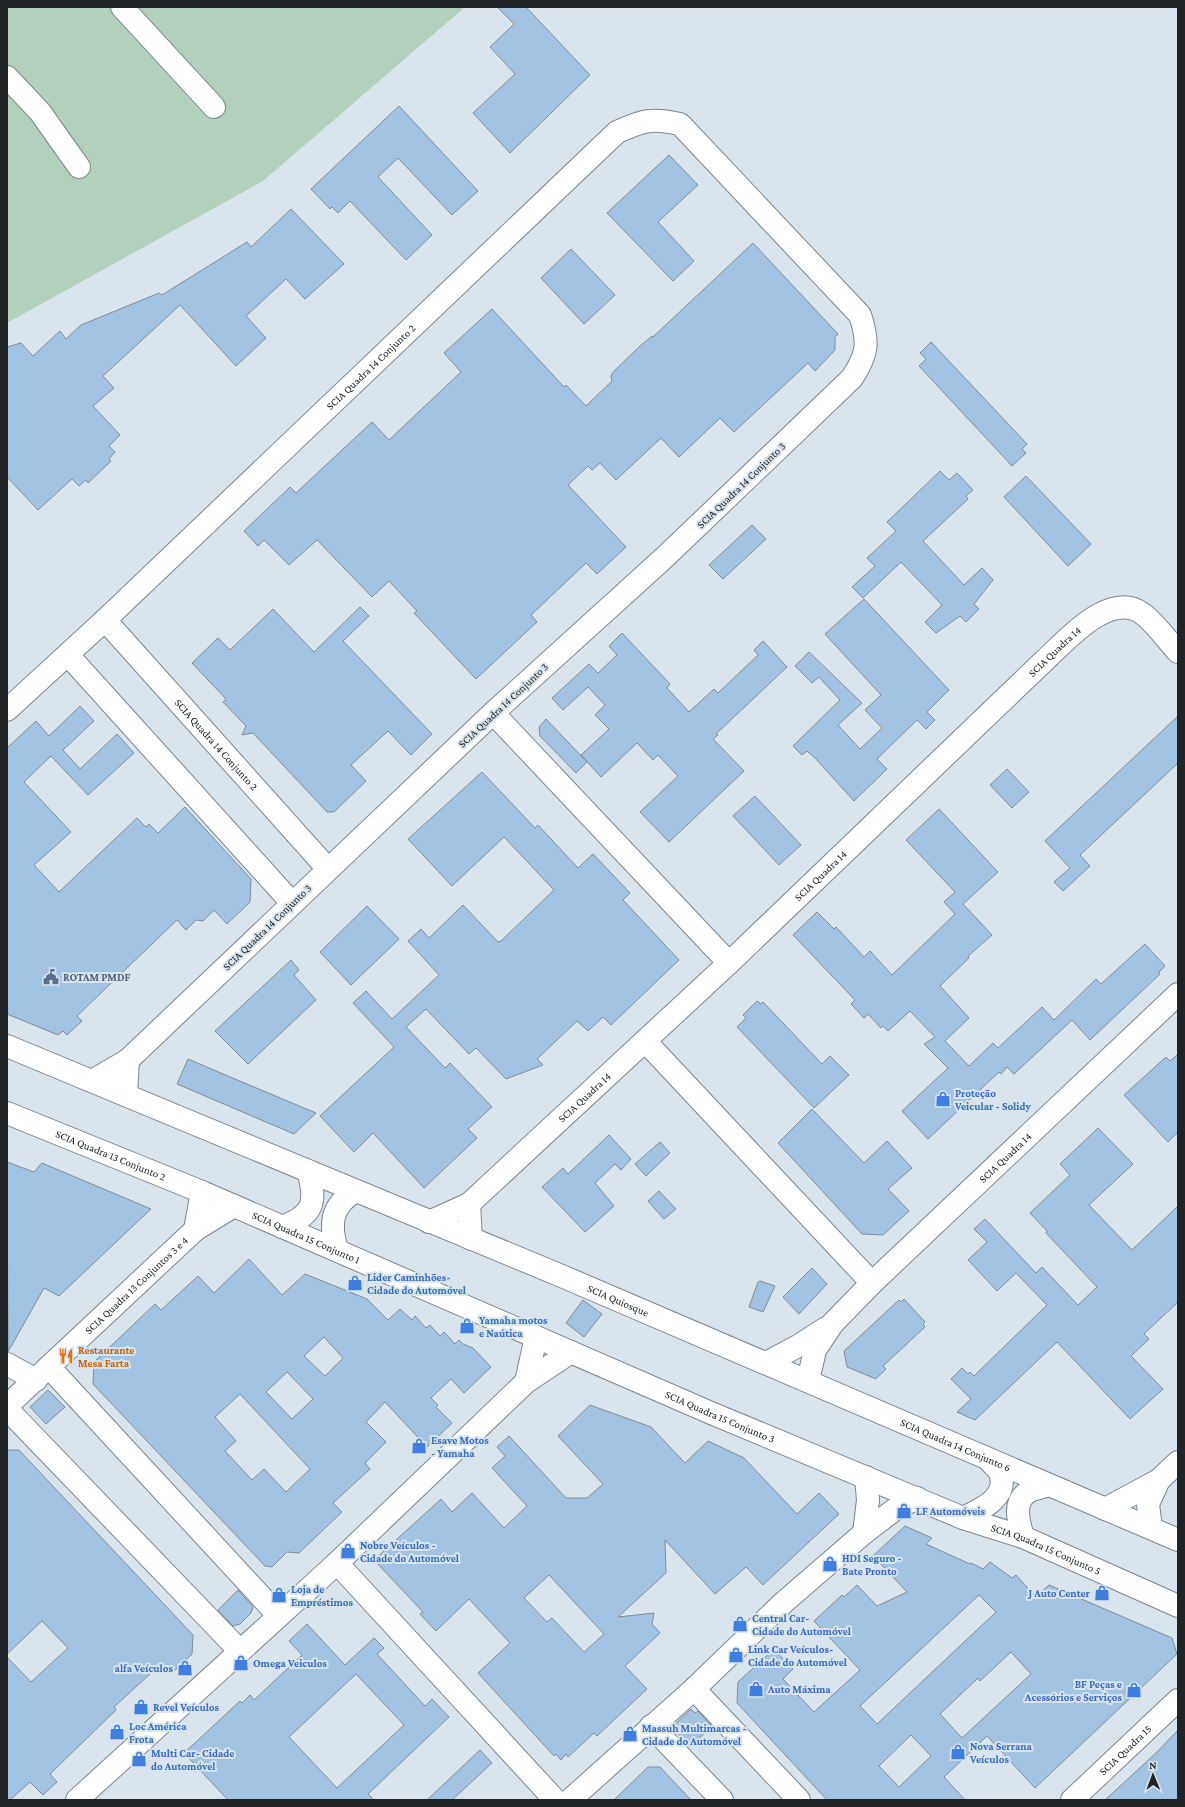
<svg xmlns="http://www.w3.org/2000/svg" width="1185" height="1807" viewBox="0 0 1185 1807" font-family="'Crimson Pro',serif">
<rect width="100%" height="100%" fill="#dae4ec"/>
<path fill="#b3d0bc" d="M7 7H465L263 181 7 323Z"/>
<g fill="#a2c4e2" stroke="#838c94" fill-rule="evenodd">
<path d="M497 7H526L590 75 510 153 473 113 515 74 490 47 514 24Z"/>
<path d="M399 106 478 191 452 215 398 158 378 177 432 235 406 260 350 201 338 213 332 207 330 209 311 189Z"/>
<path d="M669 155 698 185 658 222 694 261 673 281 607 213Z"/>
<path d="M291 209 344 264 305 299 286 279 246 316 266 338 236 366 180 305 103 376 114 388 93 406 120 435 109 446 115 452 109 459 111 461 88 483 86 480 79 486 72 479 38 510 7 477V347L21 343 33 356 60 331 66 339 81 325 159 293 162 295 247 242 251 247Z"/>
<path d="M753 243 838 334 835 337V350L815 371 808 363 734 432 720 418 679 457 661 438 616 480 600 463 592 470 588 466 568 485 626 547 597 574 586 563 531 615 537 622 476 679 414 613 417 611 389 581 372 597 317 540 289 565 264 540 258 546 244 531 290 487 296 493 372 422 389 440 461 372 444 353 492 309 564 387 566 385 586 406 612 381 611 376 613 372 640 346 652 336 653 337Z"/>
<path d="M571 249 615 295 584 324 541 278Z"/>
<path d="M931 342 1027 444 1022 449 1026 453 1012 466 919 366 926 359 920 353Z"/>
<path d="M940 471 949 480 957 473 973 490 966 496 968 499 923 541 964 585 982 568 993 580 974 604 979 609 966 622 960 616 936 633 925 622 942 605 901 562 863 598 852 587 875 566 867 558 896 531 887 522Z"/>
<path d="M1026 476 1091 544 1068 566 1004 497Z"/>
<path d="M752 525 766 539 723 579 709 565Z"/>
<path d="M864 599 949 690 927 712 935 720 926 729 917 720 877 759 887 769 854 801 816 759 807 751 802 755 793 746 840 700 819 677 812 683 795 666 809 652 862 703 838 725 860 749 882 728 865 710 881 695 825 634Z"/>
<path d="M360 607 369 616 343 641 432 734 411 755 388 731 351 765 366 781 334 812H327L253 733 242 735 246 726 223 702 226 699 192 663 218 638 230 650 273 609 314 652Z"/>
<path d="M622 633 670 684 667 688 689 712 714 689 718 693 758 655 754 650 763 641 787 667 716 734 718 735 713 739 744 771 669 842 640 812 678 776 658 755 653 760 637 743 601 777 581 755 609 729 595 715 605 705 588 687 563 710 552 698 589 664 598 673 617 655 609 646Z"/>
<path d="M80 706 94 721 63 750 80 769 117 734 134 753 88 795 51 756 24 782 71 832 34 865 59 892 137 818 146 827 149 824 158 833 185 807 251 879 250 902 227 924 214 910 203 921 196 920 186 930 177 920 77 1016 82 1021 67 1035 63 1031 58 1035 7 1014V748L36 721 49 736Z"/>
<path d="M1178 716V763L1080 855 1090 866 1063 891 1054 882 1070 868 1045 841Z"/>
<path d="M546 719 587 762 576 773 540 736 539 727Z"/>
<path d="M1007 769 1029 792 1012 808 990 785Z"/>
<path d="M482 772 535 828 538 825 578 868 593 854 630 893 623 900 679 960 611 1025 603 1017 588 1031 577 1021 537 1059 543 1065 506 1079 476 1048 469 1054 426 1009 406 1027 445 1068 450 1063 492 1107 468 1129 477 1138 424 1188 373 1133 354 1152 320 1116 394 1047 353 1003 366 991 392 1019 439 975 408 941 421 929 429 938 463 905 498 942 501 941 554 890 504 837 452 886 408 839Z"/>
<path d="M755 796 801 845 779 865 733 816Z"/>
<path d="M939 809 998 872 963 904 992 935 968 956 969 958 940 986 969 1018 945 1041 969 1066 993 1043 998 1048 1042 1007 1054 1020 1096 979 1101 984 1145 944 1165 966 1159 972 1160 974 1090 1040 1072 1020 1014 1074 1007 1067 1001 1074 999 1072 928 1139 902 1111 948 1068 924 1044 935 1037 910 1011 888 1031 883 1026 881 1028 868 1014 864 1018 851 1004 855 1000 793 935 817 912 834 929 836 927 864 957 870 951 892 975 955 914 944 902 955 892 906 840Z"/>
<path d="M367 906 399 939 351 985 320 952Z"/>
<path d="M291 960 299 970 294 975 316 1000 248 1064 215 1031Z"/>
<path d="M757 1001 761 1004 763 1002 822 1064 830 1056 849 1075 814 1108 737 1027 746 1018 743 1015Z"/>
<path d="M1178 1054V1132L1168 1142 1124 1095 1166 1057 1170 1061Z"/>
<path d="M188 1059 235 1079 316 1113 294 1134 177 1084Z"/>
<path d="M812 1109 864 1163 887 1141 912 1168 888 1189 909 1211 883 1235 862 1234 778 1143Z"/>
<path d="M1098 1128 1133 1164 1089 1205 1132 1250 1178 1206V1302L1144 1334 1149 1339 1131 1356 1163 1389 1130 1419 1057 1342 975 1420 957 1412 971 1399 951 1379 962 1368 968 1374 970 1372 974 1376 1047 1305 1016 1273 997 1291 968 1260 987 1242 974 1229 985 1219 1036 1273 1042 1267 1078 1305 1097 1287 1046 1233 1047 1231 1030 1213 1070 1175 1060 1164Z"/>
<path d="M609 1135 631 1159 621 1170 615 1164 595 1183 614 1206 585 1232 542 1187 563 1168 568 1174Z"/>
<path d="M660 1142 670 1153 646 1176 635 1164Z"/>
<path d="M7 1162 34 1172 42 1163 151 1209 59 1296 44 1288 8 1352Z"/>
<path d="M659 1191 676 1209 664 1219 648 1201Z"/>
<path d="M249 1259 282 1295 305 1274 367 1299 388 1320 400 1309 412 1320 415 1316 426 1328 430 1325 440 1336 444 1332 455 1344 459 1340 463 1344 473 1348 491 1367 464 1393 451 1379 431 1398 438 1405 436 1407 452 1423 427 1447 385 1402 366 1422 386 1442 365 1463 370 1469 333 1503 342 1512 299 1553 287 1552 272 1567 265 1566 93 1384 94 1362 155 1304 161 1310 198 1276 214 1293ZM324 1337 343 1358 325 1376 304 1356ZM287 1372 313 1399 292 1419 266 1392ZM240 1394 310 1469 286 1492 264 1469 252 1480 225 1451 236 1441 215 1417Z"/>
<path d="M812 1268 827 1284 799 1314 783 1297Z"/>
<path d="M760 1281 775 1286 763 1312 749 1307 758 1282Z"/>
<path d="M904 1299 925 1322 923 1324 925 1327 883 1366 886 1369 876 1379 847 1367 844 1351 899 1300 901 1302Z"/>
<path d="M583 1300 602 1314 584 1337 566 1323Z"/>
<path d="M48 1390 65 1407 46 1424 30 1407Z"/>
<path d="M590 1405 651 1427 685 1463 708 1441 744 1458 797 1514 819 1493 839 1514 763 1585 746 1567 715 1594 665 1540 666 1573 618 1617 654 1613 652 1624 660 1633 625 1666 647 1689 597 1736 594 1733 568 1757 566 1754 561 1760 556 1754 554 1756 478 1673 510 1643 469 1599 436 1631 420 1614 423 1612 374 1560 441 1499 452 1512 472 1493 504 1528 527 1506 492 1468 505 1456 497 1447 509 1436 566 1498H587L603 1484 558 1436ZM549 1575 604 1634 584 1652 552 1618 547 1622 524 1598Z"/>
<path d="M7 1450H19L193 1635 192 1654 171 1674 161 1664 114 1707 116 1710 50 1774 57 1782 43 1795 30 1782 10 1800H7V1657L31 1682 68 1648 42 1621 7 1654Z"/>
<path d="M905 1526 932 1538 926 1544 970 1564 971 1563 983 1569 990 1562 1012 1578 1016 1575 1036 1597 1049 1585 1172 1638 1177 1654 1035 1788 987 1736 944 1777 965 1800H827L737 1703 738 1682 774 1649 793 1669 783 1679 814 1712 860 1670 814 1621 842 1595 844 1597 857 1585 877 1606 907 1592 873 1556ZM979 1595 996 1612 877 1724 860 1706ZM1011 1652 1031 1674 962 1738 940 1714 978 1678 980 1681ZM911 1735 931 1756 899 1787 879 1766Z"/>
<path d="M238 1590 253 1607 251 1613 240 1624 233 1626 218 1610Z"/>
<path d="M307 1624 345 1665 374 1638 384 1648 377 1654 425 1706 432 1699 449 1717 368 1794 374 1800H228L184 1753 240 1701 242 1703 250 1695 254 1700 302 1655 289 1641ZM356 1674 404 1725 337 1788 289 1737Z"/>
<path d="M691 1709 695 1713 698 1711 712 1726 690 1747 672 1727Z"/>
<path d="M1178 1730V1800H1105L1156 1753Z"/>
<path d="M480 1750 492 1763 452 1800H427Z"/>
<path d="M648 1767H660L691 1800H614Z"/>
</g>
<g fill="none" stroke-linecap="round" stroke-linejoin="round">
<defs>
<g id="minor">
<path d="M122 7 214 107"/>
<path d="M7 77 40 112 79 167"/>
<path id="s1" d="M105 620 328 869"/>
<path d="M68 655 292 903"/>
<path id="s2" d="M7 710 105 620 617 132C644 120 651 118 680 124L860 315C869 342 868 354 852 378L665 557 493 713 128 1060 92 1081"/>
<path d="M493 713 729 963"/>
<path d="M645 1041 872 1283"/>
<path d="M126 1095 128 1060"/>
<path d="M469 1204 471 1239"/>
<path id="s3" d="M429 1222 469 1204 729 963 1044 661C1066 641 1110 589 1143 614 1156 624 1167 640 1178 652"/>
<path d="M195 1230 202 1192"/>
<path d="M766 1363 798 1346 826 1328"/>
<path d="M7 1364 36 1380"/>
<path d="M49 1367 279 1616"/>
<path id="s4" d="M808 1381 815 1350 833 1323 872 1283 1178 994"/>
<path d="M526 1382 536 1337"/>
<path id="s5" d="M7 1406 195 1230 234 1206"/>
<path d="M7 1409 240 1651"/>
<path d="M1105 1509 1159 1480 1178 1462"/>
<path d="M1151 1528 1148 1504 1159 1480"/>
<path d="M864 1533 868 1500 866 1477"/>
<path d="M337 1563 555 1800"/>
<path d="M694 1689 799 1800"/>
<path d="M651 1726 722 1800"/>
<path d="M77 1800 337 1563 526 1382 571 1352"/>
<path d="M570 1800 694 1689 783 1603 864 1533 894 1510 917 1498"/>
<path id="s6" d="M1072 1800 1178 1700"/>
</g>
<g id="major">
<path id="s7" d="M7 1046 564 1277 1178 1540"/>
<path id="s8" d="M7 1113 202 1192 711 1413 963 1518 1023 1537 1178 1606"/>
<path d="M282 1227C314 1215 317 1202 308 1171"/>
<path d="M337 1250C329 1224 331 1205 356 1191"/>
<path d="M963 1518C980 1510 1011 1497 999 1471 996 1467 991 1463 988 1459"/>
<path d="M1023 1537C1019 1523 1012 1502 1028 1492 1033 1489 1043 1487 1049 1485"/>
</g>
</defs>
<use href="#minor" stroke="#7c858d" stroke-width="24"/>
<use href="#major" stroke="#7c858d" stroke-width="24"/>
<use href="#minor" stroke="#fff" stroke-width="22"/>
<use href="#major" stroke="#fff" stroke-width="22"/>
</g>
<defs>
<symbol id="civic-bare" viewBox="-9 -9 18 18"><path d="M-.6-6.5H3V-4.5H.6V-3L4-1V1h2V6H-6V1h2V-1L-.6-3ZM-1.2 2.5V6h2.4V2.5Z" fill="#5c6f8a" stroke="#dae4ec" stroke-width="2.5" paint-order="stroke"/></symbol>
<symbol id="shop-bare" viewBox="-9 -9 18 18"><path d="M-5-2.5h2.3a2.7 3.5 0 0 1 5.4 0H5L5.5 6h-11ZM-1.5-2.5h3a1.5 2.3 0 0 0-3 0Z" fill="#3f7fe0" stroke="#dae4ec" stroke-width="2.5" paint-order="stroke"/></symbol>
<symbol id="restaurant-bare" viewBox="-9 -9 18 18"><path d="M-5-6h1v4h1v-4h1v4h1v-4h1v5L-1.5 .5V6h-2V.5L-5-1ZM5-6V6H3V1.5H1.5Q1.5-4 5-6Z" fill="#e8710a" stroke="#dae4ec" stroke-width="2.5" paint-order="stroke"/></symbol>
</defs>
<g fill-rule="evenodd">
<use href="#civic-bare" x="40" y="966" width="22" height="22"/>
<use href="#shop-bare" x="932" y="1088" width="22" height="22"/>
<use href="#shop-bare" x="344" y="1272" width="22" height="22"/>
<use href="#shop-bare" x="456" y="1315" width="22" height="22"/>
<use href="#restaurant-bare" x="55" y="1345" width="22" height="22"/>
<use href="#shop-bare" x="408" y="1435" width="22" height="22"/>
<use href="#shop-bare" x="893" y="1500" width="22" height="22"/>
<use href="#shop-bare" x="337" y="1540" width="22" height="22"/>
<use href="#shop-bare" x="819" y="1553" width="22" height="22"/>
<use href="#shop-bare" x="1091" y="1582" width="22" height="22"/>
<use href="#shop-bare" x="268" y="1584" width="22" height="22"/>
<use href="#shop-bare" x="729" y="1613" width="22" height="22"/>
<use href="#shop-bare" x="725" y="1644" width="22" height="22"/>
<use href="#shop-bare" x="230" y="1652" width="22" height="22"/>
<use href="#shop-bare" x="174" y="1657" width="22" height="22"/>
<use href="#shop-bare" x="745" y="1678" width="22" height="22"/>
<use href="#shop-bare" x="1123" y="1679" width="22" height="22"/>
<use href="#shop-bare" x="130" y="1696" width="22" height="22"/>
<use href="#shop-bare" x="106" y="1721" width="22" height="22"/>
<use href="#shop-bare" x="619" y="1723" width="22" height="22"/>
<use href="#shop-bare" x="947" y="1741" width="22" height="22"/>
<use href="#shop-bare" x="128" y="1748" width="22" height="22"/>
</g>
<g text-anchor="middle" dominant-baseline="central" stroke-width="4" stroke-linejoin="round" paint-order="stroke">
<g font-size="11" fill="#202427" stroke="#dae4ec">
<text stroke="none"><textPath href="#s2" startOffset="500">SCIA Quadra 14 Conjunto 2</textPath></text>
<text transform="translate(741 485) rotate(-44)">SCIA Quadra 14 Conjunto 3</text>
<text stroke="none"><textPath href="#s3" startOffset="849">SCIA Quadra 14</textPath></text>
<text transform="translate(503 705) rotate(-43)">SCIA Quadra 14 Conjunto 3</text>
<text stroke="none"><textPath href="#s1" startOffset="167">SCIA Quadra 14 Conjunto 2</textPath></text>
<text stroke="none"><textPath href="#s3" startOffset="525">SCIA Quadra 14</textPath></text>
<text transform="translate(267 927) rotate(-44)">SCIA Quadra 14 Conjunto 3</text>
<text stroke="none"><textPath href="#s3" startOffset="201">SCIA Quadra 14</textPath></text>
<text stroke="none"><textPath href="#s8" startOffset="112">SCIA Quadra 13 Conjunto 2</textPath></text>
<text stroke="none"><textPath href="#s4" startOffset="303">SCIA Quadra 14</textPath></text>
<text stroke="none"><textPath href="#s8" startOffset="324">SCIA Quadra 15 Conjunto 1</textPath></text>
<text stroke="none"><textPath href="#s5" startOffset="177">SCIA Quadra 13 Conjuntos 3 e 4</textPath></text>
<text stroke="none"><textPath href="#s7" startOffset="662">SCIA Quiosque</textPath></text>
<text stroke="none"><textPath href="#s8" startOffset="775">SCIA Quadra 15 Conjunto 3</textPath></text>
<text stroke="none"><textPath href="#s7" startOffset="1029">SCIA Quadra 14 Conjunto 6</textPath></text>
<text stroke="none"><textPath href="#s8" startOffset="1127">SCIA Quadra 15 Conjunto 5</textPath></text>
<text stroke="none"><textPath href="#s6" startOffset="73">SCIA Quadra 15</textPath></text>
</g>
<g font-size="11" font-weight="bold" fill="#4e5e75" stroke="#dae4ec" text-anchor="start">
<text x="63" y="977">ROTAM PMDF</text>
</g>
<g font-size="11" font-weight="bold" fill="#366cbe" stroke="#dae4ec" text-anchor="start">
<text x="955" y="1093">Proteção<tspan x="955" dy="13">Veicular - Solidy</tspan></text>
<text x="367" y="1277">Lider Caminhões-<tspan x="367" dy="13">Cidade do Automóvel</tspan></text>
<text x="479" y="1320">Yamaha motos<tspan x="479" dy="13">e Naútica</tspan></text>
<text x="431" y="1440">Esave Motos<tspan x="431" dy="13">- Yamaha</tspan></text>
<text x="916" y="1511">LF Automóveis</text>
<text x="360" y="1545">Nobre Veículos -<tspan x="360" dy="13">Cidade do Automóvel</tspan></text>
<text x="842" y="1558">HDI Seguro -<tspan x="842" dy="13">Bate Pronto</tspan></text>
<text x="291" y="1589">Loja de<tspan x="291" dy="13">Empréstimos</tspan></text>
<text x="1090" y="1593" text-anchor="end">J Auto Center</text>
<text x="752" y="1618">Central Car-<tspan x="752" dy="13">Cidade do Automóvel</tspan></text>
<text x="748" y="1649">Link Car Veículos-<tspan x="748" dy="13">Cidade do Automóvel</tspan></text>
<text x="253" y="1663">Omega Veiculos</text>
<text x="173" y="1668" text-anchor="end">alfa Veículos</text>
<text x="1122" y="1684" text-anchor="end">BF Peças e<tspan x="1122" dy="13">Acessórios e Serviços</tspan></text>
<text x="768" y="1689">Auto Máxima</text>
<text x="153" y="1707">Revel Veículos</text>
<text x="129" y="1726">Loc América<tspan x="129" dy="13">Frota</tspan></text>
<text x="642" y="1728">Massuh Multimarcas -<tspan x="642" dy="13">Cidade do Automóvel</tspan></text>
<text x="970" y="1746">Nova Serrana<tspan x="970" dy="13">Veículos</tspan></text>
<text x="151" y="1753">Multi Car- Cidade<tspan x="151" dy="13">do Automóvel</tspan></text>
</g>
<g font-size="11" font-weight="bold" fill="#c56008" stroke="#dae4ec" text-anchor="start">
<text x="78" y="1350">Restaurante<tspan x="78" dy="13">Mesa Farta</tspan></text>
</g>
</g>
<rect width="1185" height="1807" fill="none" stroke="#202427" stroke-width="16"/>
<g transform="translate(1153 1775) rotate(359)" stroke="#dae4ec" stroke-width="3" paint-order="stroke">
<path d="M0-3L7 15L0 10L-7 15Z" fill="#202427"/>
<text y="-6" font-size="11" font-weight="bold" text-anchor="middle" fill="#202427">N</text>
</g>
</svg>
